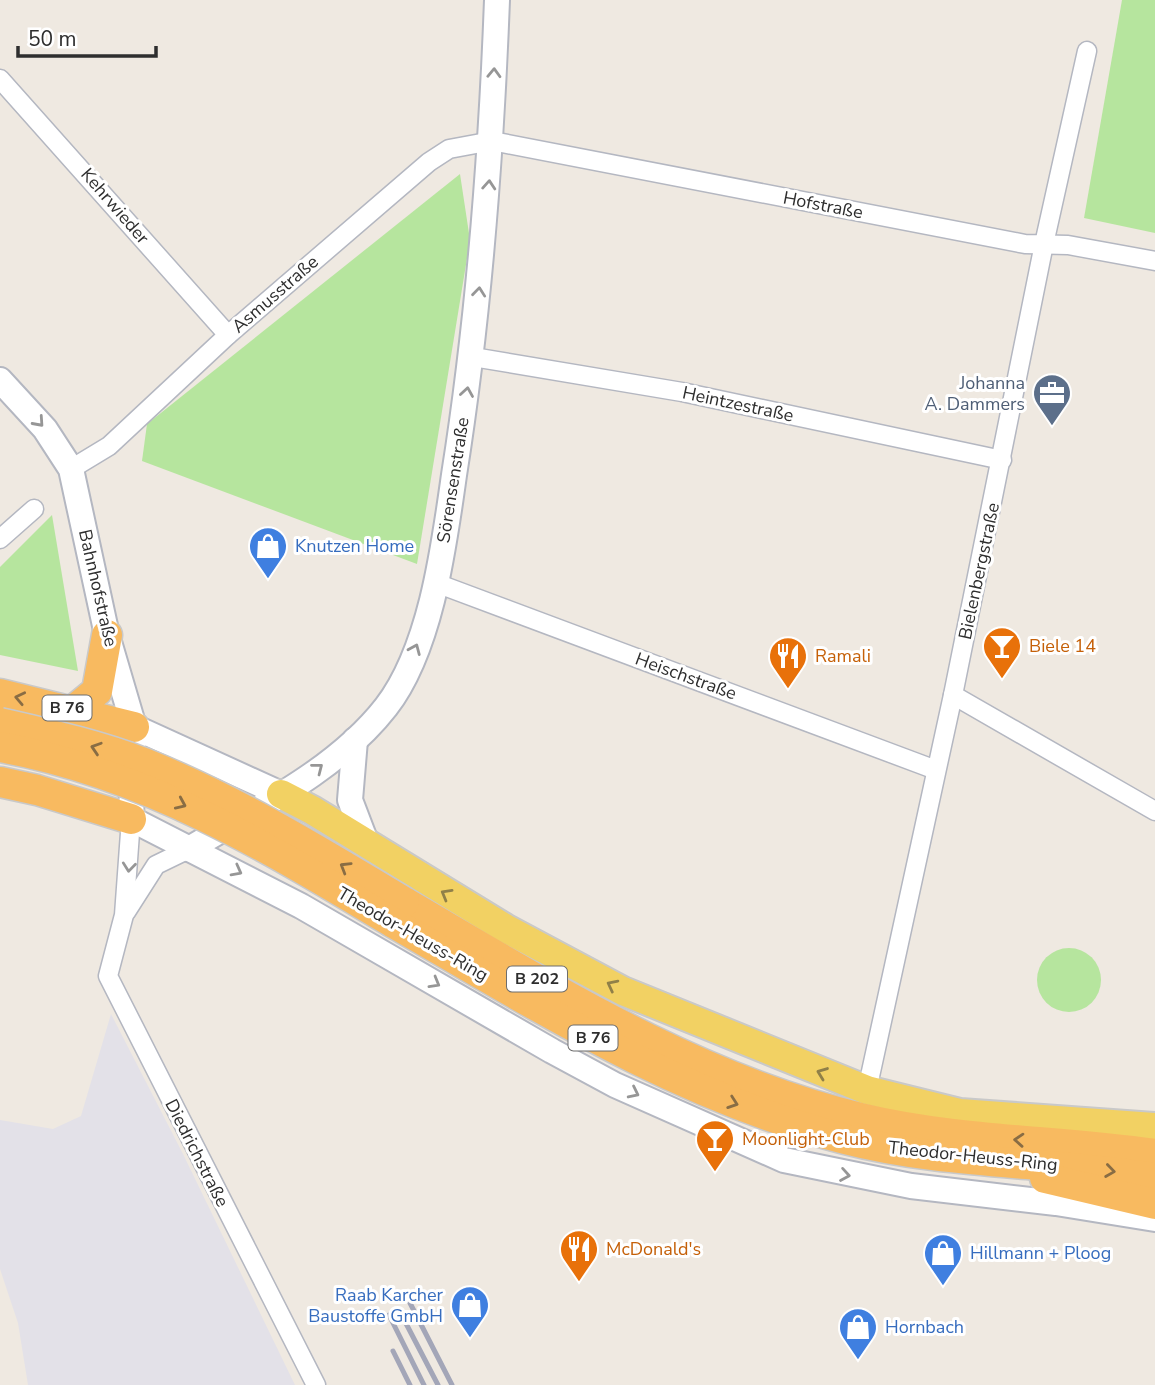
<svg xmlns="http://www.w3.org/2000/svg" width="1155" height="1385" viewBox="0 0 1155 1385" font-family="'Nunito Sans',sans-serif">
<rect width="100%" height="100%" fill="#efe9e1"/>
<path fill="#e3e1e8" d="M111 1014 183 1154 295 1385H28L18 1323 0 1269V1120L53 1129 81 1116Z"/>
<g fill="#b6e59e">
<path d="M1122 0H1155V233L1084 218Z"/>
<path d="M460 174 470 240 417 564 142 461 147 424Z"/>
<path d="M52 515 78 671 0 655V567Z"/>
<circle cx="1069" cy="980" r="32"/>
</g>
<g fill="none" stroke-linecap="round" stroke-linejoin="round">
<defs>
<g id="minor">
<path d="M0 79 228 335"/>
<path d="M473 357 682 392 1002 460"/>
<path d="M71 469 109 446 228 335 429 162 449 149 492 141 1025 244 1068 245 1155 261"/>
<path d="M0 539 34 509"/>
<path d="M436 583 936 770"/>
<path d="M953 695 1155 811"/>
<path d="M131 819 124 915 108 976 316 1385"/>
<path d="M126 912 156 865 189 849"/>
<path d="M867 1090 953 695 1044 244 1087 51"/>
</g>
<g id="secondary">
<path d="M0 380 45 429 71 469 107 635 134 727 131 819 301 906 552 1051 615 1085 784 1160 911 1186 1056 1203 1155 1219"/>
<path d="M134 727 281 794"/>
<path d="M355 740 350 800 366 842"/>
<path d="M189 849C256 809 337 770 386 707 431 649 444 546 454 475 479 317 491 160 497 0"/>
</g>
<path id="primary" d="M281 794 312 810 505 928 623 991 867 1090 960 1113 1155 1127"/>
<g id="trunk">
<path d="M0 694 134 727"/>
<path d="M74 710 97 691 107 635"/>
<path d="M0 782 37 790 131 819"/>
<path d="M404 902C550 987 694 1078 861 1118 957 1141 1058 1140 1155 1154"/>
<path d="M392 922C537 1006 680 1097 845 1139 945 1165 1052 1161 1155 1178"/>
<path d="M1045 1178 1155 1204"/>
</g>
</defs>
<use href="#minor" stroke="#b4b7c1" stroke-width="21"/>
<use href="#secondary" stroke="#b4b7c1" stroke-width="28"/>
<use href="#primary" stroke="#c9c9c9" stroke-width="32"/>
<use href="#trunk" stroke="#c9c9c9" stroke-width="33"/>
<use href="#minor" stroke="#fff" stroke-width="18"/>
<use href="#secondary" stroke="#fff" stroke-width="24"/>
<use href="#primary" stroke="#f2d163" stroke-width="28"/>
<use href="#trunk" stroke="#f8ba60" stroke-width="30"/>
<g stroke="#a3a6b8" stroke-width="5">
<path d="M410 1303 452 1385"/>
<path d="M399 1310 438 1385"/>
<path d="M389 1315 424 1385"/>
<path d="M393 1351 410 1385"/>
</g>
<defs>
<g id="trunk-bridge">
<path d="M0 723C48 734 98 745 144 763 236 800 319 851 404 902"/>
<path d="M0 747C145 773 268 847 392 922"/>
</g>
</defs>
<use href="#trunk-bridge" stroke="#c9c9c9" stroke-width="33" stroke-linecap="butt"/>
<use href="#trunk-bridge" stroke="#f8ba60" stroke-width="30"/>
</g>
<defs><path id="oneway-chevron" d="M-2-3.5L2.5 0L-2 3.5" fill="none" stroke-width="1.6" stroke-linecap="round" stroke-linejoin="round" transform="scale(1.75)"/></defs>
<g stroke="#969696">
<use href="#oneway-chevron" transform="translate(494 73) rotate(-88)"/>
<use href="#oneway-chevron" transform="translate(489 185) rotate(-86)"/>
<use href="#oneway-chevron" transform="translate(479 292) rotate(-84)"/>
<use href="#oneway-chevron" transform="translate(467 392) rotate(-81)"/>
<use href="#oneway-chevron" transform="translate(39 422) rotate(48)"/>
<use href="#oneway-chevron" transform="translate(415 649) rotate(-67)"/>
<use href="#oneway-chevron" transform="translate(318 768) rotate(-38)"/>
<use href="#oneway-chevron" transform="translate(129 867) rotate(96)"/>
<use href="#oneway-chevron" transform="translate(237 871) rotate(28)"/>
<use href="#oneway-chevron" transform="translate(435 983) rotate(30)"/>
<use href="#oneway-chevron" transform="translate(634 1093) rotate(26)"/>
<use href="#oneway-chevron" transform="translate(845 1175) rotate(10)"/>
</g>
<g stroke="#896d44">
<use href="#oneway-chevron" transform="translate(20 698) rotate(-168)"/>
<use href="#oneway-chevron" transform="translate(96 748) rotate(-162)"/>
<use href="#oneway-chevron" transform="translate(181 804) rotate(24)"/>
<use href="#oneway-chevron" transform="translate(345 867) rotate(-149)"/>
<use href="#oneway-chevron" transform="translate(733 1103) rotate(19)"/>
<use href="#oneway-chevron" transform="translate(1019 1140) rotate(-176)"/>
<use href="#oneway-chevron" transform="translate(1110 1171) rotate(8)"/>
</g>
<g stroke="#908048">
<use href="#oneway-chevron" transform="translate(446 894) rotate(-150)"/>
<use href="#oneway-chevron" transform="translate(612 985) rotate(-153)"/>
<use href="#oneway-chevron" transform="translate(822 1073) rotate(-159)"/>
</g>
<defs>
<symbol id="office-pin" viewBox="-11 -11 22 30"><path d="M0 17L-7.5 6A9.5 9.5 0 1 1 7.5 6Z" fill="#5c6f8a" stroke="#fff"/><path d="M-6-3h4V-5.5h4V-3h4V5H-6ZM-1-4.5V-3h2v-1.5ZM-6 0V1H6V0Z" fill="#fff"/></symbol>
<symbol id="shop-pin" viewBox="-11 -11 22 30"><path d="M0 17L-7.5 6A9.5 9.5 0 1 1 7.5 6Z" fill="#3f7fe0" stroke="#fff"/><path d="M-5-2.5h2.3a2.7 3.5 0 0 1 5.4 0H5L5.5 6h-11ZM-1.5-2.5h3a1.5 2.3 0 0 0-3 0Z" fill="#fff"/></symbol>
<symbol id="bar-pin" viewBox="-11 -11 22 30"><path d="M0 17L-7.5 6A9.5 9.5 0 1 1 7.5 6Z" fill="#e8710a" stroke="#fff"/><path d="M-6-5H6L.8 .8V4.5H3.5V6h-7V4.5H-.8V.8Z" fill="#fff"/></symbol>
<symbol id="restaurant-pin" viewBox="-11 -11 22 30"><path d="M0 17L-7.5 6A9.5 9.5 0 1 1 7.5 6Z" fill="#e8710a" stroke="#fff"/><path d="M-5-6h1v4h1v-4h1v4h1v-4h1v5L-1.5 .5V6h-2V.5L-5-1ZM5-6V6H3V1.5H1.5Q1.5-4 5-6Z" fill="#fff"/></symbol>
</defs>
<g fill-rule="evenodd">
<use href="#office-pin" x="1030" y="371" width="44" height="60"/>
<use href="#shop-pin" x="246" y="524" width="44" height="60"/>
<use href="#bar-pin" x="980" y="624" width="44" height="60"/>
<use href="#restaurant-pin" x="766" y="634" width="44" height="60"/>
<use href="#bar-pin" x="693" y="1117" width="44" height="60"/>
<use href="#restaurant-pin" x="557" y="1227" width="44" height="60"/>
<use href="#shop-pin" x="921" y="1231" width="44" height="60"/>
<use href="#shop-pin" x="448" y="1283" width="44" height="60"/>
<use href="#shop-pin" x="836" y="1305" width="44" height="60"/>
</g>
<g text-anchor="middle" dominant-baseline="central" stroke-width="6" stroke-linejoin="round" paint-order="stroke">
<g fill="#fff" stroke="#6d6d6d" stroke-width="2">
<rect x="42.5" y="695.5" width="49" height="25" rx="5"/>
<rect x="507" y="966.5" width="60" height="25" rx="5"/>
<rect x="568.5" y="1025.5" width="49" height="25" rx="5"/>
</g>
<g font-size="16" font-weight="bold" fill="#2e2e2e">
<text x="67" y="708">B 76</text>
<text x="537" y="979">B 202</text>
<text x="593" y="1038">B 76</text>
</g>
<g font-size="18" fill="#2e2e2e" stroke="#fff">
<text transform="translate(823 205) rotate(11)">Hofstraße</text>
<text transform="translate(115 206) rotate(49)">Kehrwieder</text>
<text transform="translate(275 294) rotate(-41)">Asmusstraße</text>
<text transform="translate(738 404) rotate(12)">Heintzestraße</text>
<text transform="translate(453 480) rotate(-81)">Sörensenstraße</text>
<text transform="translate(979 571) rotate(-78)">Bielenbergstraße</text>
<text transform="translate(98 588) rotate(77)">Bahnhofstraße</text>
<text transform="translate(686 676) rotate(20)">Heischstraße</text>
<text transform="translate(413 934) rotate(30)">Theodor-Heuss-Ring</text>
<text transform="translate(197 1153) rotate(63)">Diedrichstraße</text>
<text transform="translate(973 1156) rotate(6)">Theodor-Heuss-Ring</text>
</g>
<g font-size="18" fill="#4e5e75" stroke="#fff" text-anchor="end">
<text x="1025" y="383">Johanna<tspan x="1025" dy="21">A. Dammers</tspan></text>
</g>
<g font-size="18" fill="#366cbe" stroke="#fff" text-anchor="start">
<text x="295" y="546">Knutzen Home</text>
<text x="970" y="1253">Hillmann + Ploog</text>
<text x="443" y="1295" text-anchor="end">Raab Karcher<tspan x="443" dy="21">Baustoffe GmbH</tspan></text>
<text x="885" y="1327">Hornbach</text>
</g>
<g font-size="18" fill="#c56008" stroke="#fff" text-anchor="start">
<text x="1029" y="646">Biele 14</text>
<text x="815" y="656">Ramali</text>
<text x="742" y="1139">Moonlight-Club</text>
<text x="606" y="1249">McDonald's</text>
</g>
</g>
<path d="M18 46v10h138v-10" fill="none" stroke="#2e2e2e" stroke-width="3.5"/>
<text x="28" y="46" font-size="21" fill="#2e2e2e" stroke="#ffffff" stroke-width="5" paint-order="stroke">50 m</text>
</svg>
